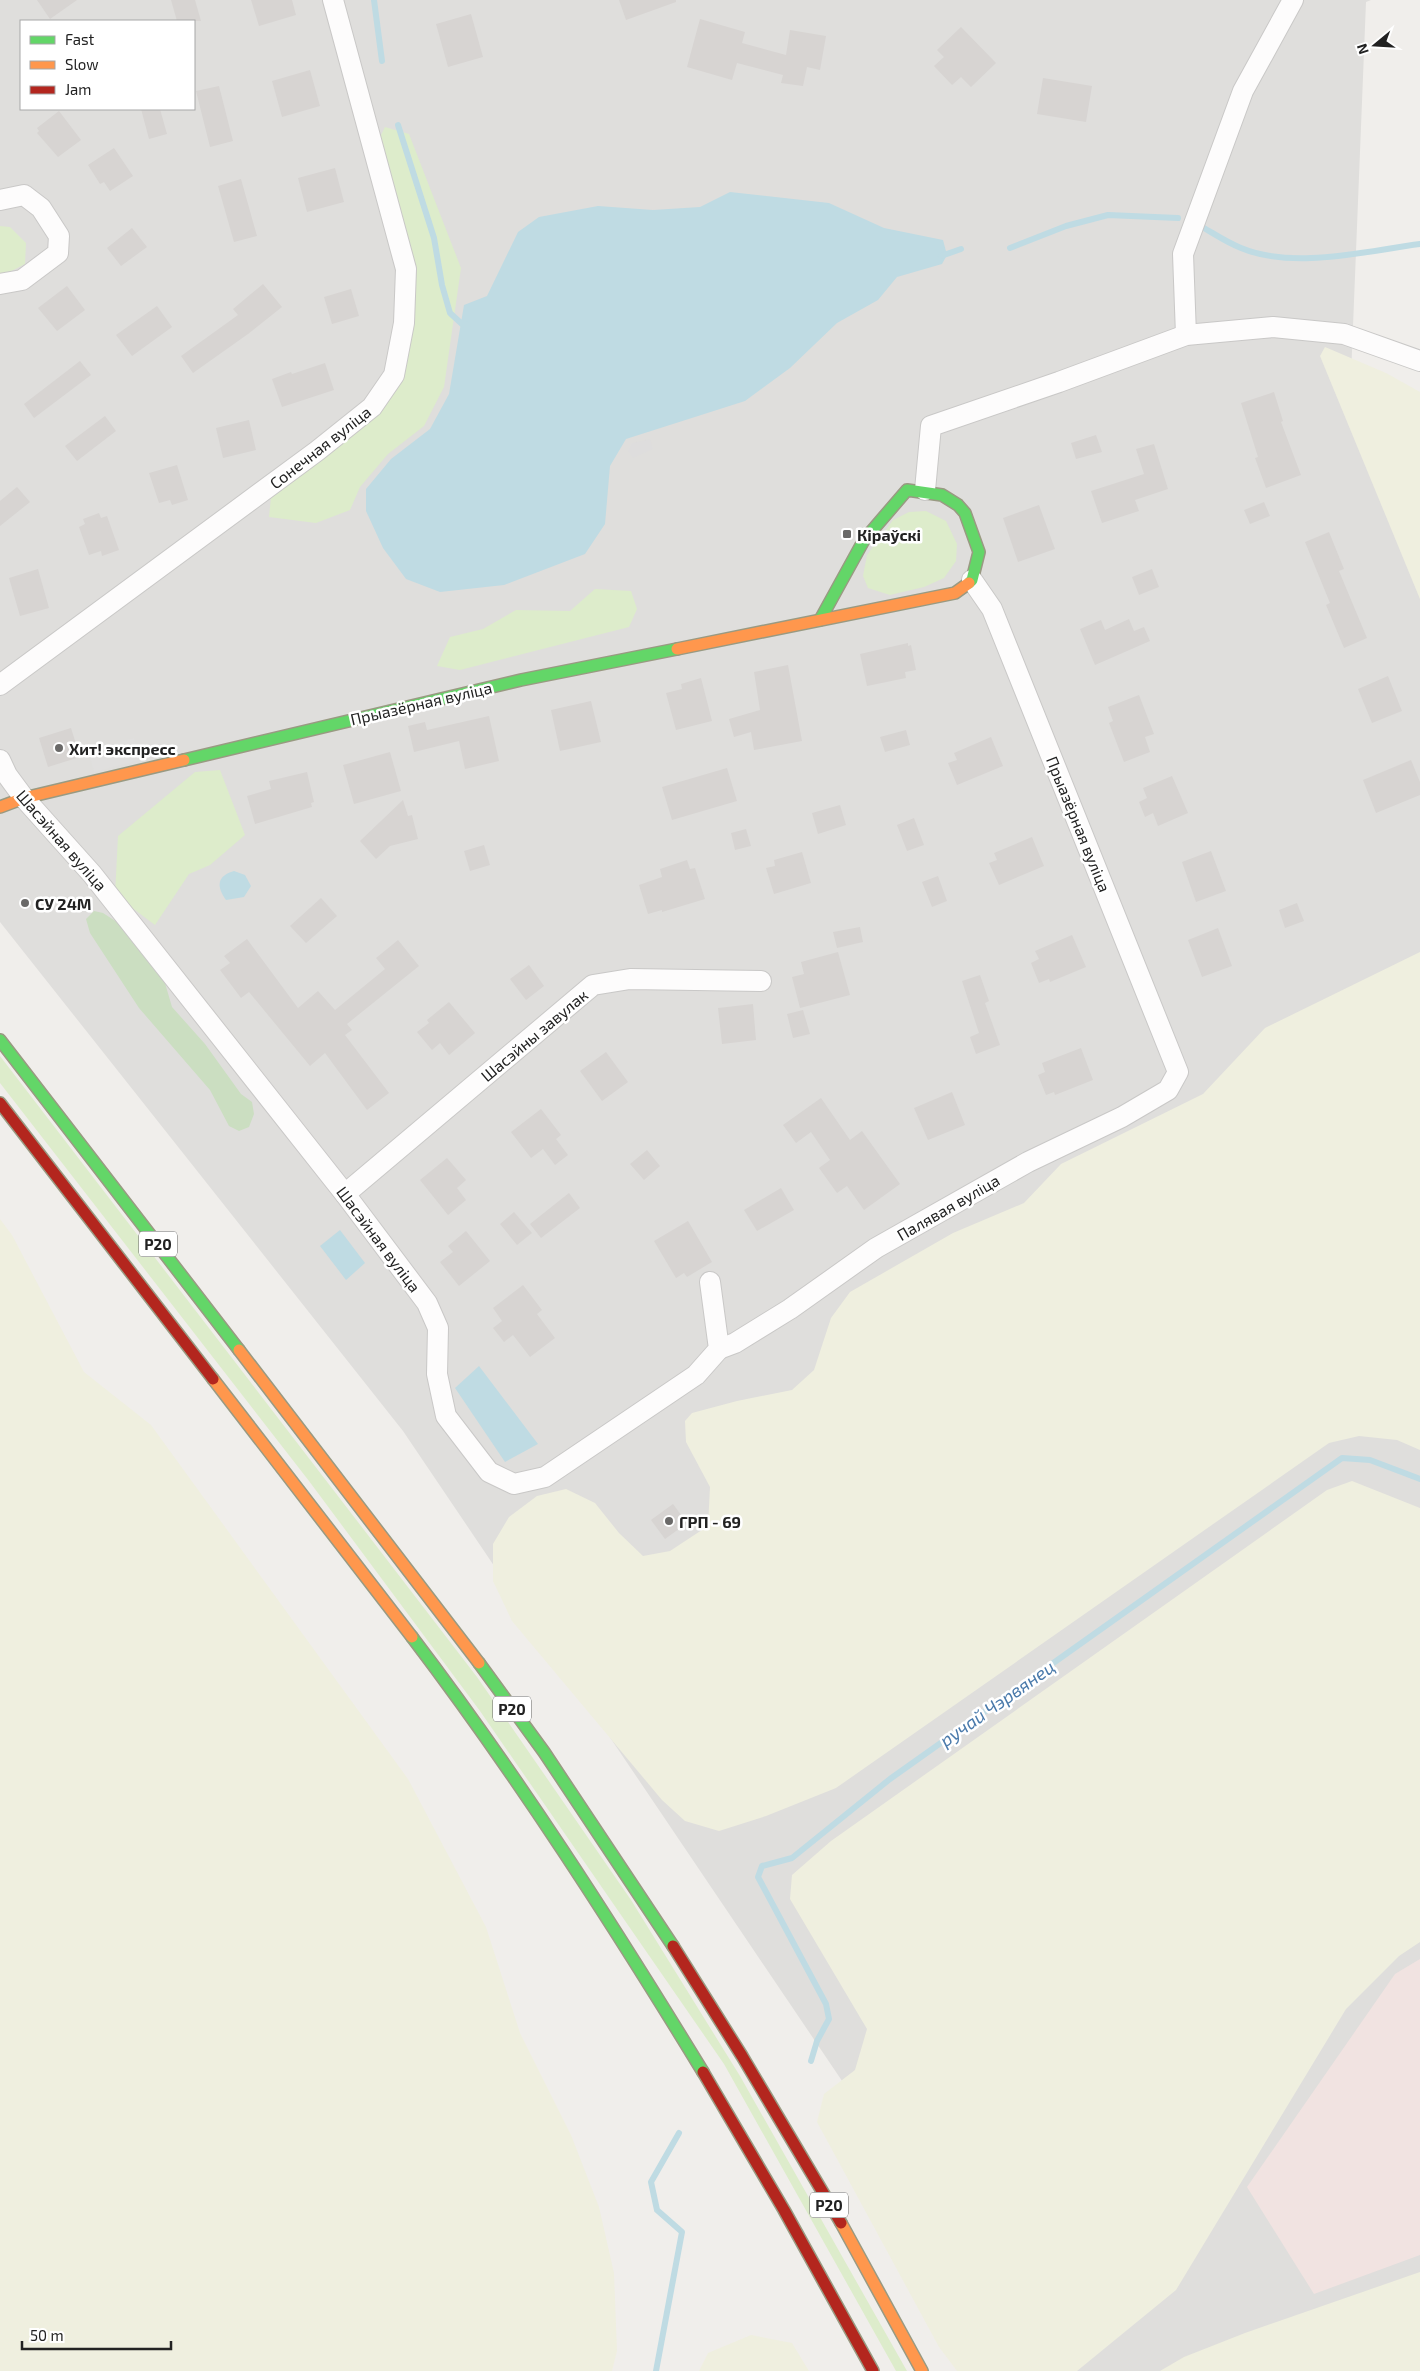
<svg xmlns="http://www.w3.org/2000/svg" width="1420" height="2371" viewBox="0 0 1420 2371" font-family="'Exo 2',sans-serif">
<rect width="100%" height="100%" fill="#f0eeeb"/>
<path fill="#dfdedc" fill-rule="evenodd" d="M0 0H1371L1366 2 1350 401 1420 596V2353L1385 2371H1038L403 1431 0 922ZM21 21H194V109H21Z"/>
<path fill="#f1e3e1" d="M1420 1959V2255L1314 2294 1247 2187 1395 1974Z"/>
<g fill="#efefdf">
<path d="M1325 347 1386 373 1420 392V599L1320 356Z"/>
<path d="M1420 952V1450L1397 1440 1359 1436 1329 1443 836 1788 766 1816 719 1831 685 1821 662 1800 512 1621 493 1581V1544L509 1517 537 1496 566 1489 595 1503 619 1533 643 1556 670 1551 708 1526 710 1487 686 1442 685 1421 692 1413 737 1401 792 1390 814 1370 831 1318 850 1292 953 1233 1024 1203 1061 1164 1203 1094 1265 1028Z"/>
<path d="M0 1219 12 1235 84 1372 151 1425 408 1779 486 1927 520 2033 571 2135 599 2207 614 2273 617 2351 612 2371H0Z"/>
<path d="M1352 1481 1420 1508V1942L1399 1956 1346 2009 1176 2290 1077 2371H957L939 2347 817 2122 824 2094 855 2070 867 2029 790 1899 792 1875 831 1841 1327 1490Z"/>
<path d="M1420 2272V2371H1160L1184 2357 1245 2333Z"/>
<path d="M751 2335 792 2343 809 2371H699L708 2353Z"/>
</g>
<g fill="#ddeccb">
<path d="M385 127 409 134 461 268 444 387 424 426 388 454 360 487 350 510 316 523 269 517 271 497 376 414 408 325 378 141Z"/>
<path d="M0 226 10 227 26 243 25 264 0 277Z"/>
<path d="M926 511 946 521 957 544 956 561 944 578 924 587 890 595 868 588 863 576 867 555 893 520 909 512Z"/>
<path d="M595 589 631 591 637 609 629 627 460 670 437 666 450 637 483 629 516 610 570 611Z"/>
<path d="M220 770 245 835 210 865 189 874 155 925 115 895 118 836 195 772Z"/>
<path d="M0 1056 477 1677 631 1900 740 2076 907 2371H896L724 2064 480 1711 309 1481 0 1083Z"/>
</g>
<path fill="#cbdec1" d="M94 911 103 913 117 922 162 973 172 1007 205 1044 241 1094 252 1102 254 1114 249 1127 239 1131 229 1126 210 1090 139 1008 90 933 86 919Z"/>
<path fill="#e0dfde" d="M134 738 140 760 94 772 88 751Z"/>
<g fill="#bfdbe3">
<path d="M730 192 829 203 884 228 943 240 947 255 942 264 897 277 878 300 837 323 790 368 745 401 626 439 610 466 605 524 585 554 504 585 440 592 406 579 383 548 366 511V489L391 459 430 429 449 394 464 305 487 296 518 232 539 217 598 206 653 210 700 207Z"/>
<path d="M234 871 245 875 251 886 244 897 226 900C216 886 217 876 234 871Z"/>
<path d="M340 1230 365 1263 346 1280 320 1246Z"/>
<path d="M479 1366 538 1444 505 1462 455 1388Z"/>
</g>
<path fill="#dedddd" d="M650 439 653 449 633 458 628 451 632 443Z"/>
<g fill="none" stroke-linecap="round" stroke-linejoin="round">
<g stroke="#bfdbe3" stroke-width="6">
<path d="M374 0 382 61"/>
<path d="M398 125 434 238 442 285 450 313 462 324 468 325"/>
<path d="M1204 228C1216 235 1228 243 1241 248 1294 270 1365 251 1420 244"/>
<path d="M1010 248 1066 226 1108 215 1178 218"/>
<path d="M941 256 961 249"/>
<path d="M811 2061 817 2041 829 2019 826 2004 758 1877 762 1866 792 1858 890 1779 1342 1458 1370 1460 1420 1479"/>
<path d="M656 2371 682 2232 657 2210 651 2182 679 2133"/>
</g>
</g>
<g fill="#d7d4d2">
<path d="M37 0H77L50 19Z"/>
<path d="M171 0H195L201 21H177Z"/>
<path d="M251 0H292L296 15 259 26Z"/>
<path d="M619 0H676V2L626 20Z"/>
<path d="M471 14 483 57 448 67 436 24Z"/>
<path d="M700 19 745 32 742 43 786 55 790 30 826 36 820 70 807 67 803 86 781 83 783 75 737 63 732 80 687 67Z"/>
<path d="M961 27 996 63 971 87 961 77 952 85 934 66 944 57 937 50Z"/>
<path d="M310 70 320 106 282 117 272 81Z"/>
<path d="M1043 78 1092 86 1086 122 1037 114Z"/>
<path d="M219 86 233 141 210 147 196 91Z"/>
<path d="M141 109H160L167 134 149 139Z"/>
<path d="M59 111 81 140 58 157 37 133 39 131 37 128Z"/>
<path d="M114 148 133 176 110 191 104 182 100 184 88 165Z"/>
<path d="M335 168 344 202 307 212 298 178Z"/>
<path d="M241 179 257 236 234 242 218 186Z"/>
<path d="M132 228 147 247 121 266 107 248Z"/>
<path d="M263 284 282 307 248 334 193 373 181 356 238 315 233 309Z"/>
<path d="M67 286 85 310 57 331 38 308Z"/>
<path d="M351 289 359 316 332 324 324 297Z"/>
<path d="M157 306 172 327 132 356 116 335Z"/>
<path d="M80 361 91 375 34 418 24 404Z"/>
<path d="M325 363 334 390 282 407 272 379 291 372 292 374Z"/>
<path d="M1274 392 1283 421 1281 422 1301 475 1266 488 1255 458 1258 457 1241 403Z"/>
<path d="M105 416 116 431 77 461 65 446Z"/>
<path d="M249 420 256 450 223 458 216 428Z"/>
<path d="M1096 435 1102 452 1076 459 1071 443Z"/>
<path d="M1154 444 1168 489 1135 500 1139 511 1102 523 1091 491 1144 474 1136 449Z"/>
<path d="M177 465 188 500 172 505 170 500 159 503 149 473Z"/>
<path d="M17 487 30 502 0 526V501Z"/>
<path d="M1264 502 1270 516 1250 524 1244 510Z"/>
<path d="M1039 505 1055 549 1018 562 1003 518Z"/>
<path d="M99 513 101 518 107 516 119 550 102 556 101 551 89 555 79 527 85 524 83 519Z"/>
<path d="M1329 532 1344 569 1339 571 1367 638 1344 648 1326 605 1330 603 1305 542Z"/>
<path d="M38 569 49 608 20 616 9 578Z"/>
<path d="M1152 569 1159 587 1139 595 1132 577Z"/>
<path d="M1129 619 1134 631 1144 627 1150 641 1095 665 1080 629 1101 620 1105 630Z"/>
<path d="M908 643V646L911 645 916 670 905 672 906 678 867 686 860 654Z"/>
<path d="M788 665 802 741 754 750 751 732 734 737 729 719 760 710 754 672Z"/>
<path d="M1388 676 1402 711 1372 723 1358 689Z"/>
<path d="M701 678 712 721 676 730 666 693 682 689 681 684Z"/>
<path d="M1139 695 1154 734 1145 737 1150 752 1124 762 1109 723 1113 721 1108 707Z"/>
<path d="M591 701 601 742 560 751 551 710Z"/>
<path d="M489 716 499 761 465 769 459 741 414 752 408 726 425 722 427 730Z"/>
<path d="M71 728 80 757 48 767 39 738Z"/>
<path d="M906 730 910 745 885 752 880 737Z"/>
<path d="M991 737 1003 766 957 785 948 763 957 760 954 753Z"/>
<path d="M390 752 401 791 354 804 343 765Z"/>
<path d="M1411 760 1420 782V795L1376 813 1363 780Z"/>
<path d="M727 768 737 801 672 820 662 787Z"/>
<path d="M307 772 314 802 311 803 312 807 255 824 247 796 271 789 269 781Z"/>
<path d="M1172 776 1188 813 1158 826 1153 813 1145 817 1139 802 1147 798 1143 788Z"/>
<path d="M403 800 408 816 412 815 418 839 390 846 376 859 360 841Z"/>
<path d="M840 805 846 825 818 834 812 813Z"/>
<path d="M914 818 924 845 907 851 897 825Z"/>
<path d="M746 829 751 846 735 850 731 833Z"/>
<path d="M1032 837 1044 866 999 885 989 863 997 860 994 853Z"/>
<path d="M484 845 490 865 470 871 464 851Z"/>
<path d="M1211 851 1226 891 1196 902 1182 862Z"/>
<path d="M802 852 811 883 774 894 766 868 775 866 774 860Z"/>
<path d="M687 860 690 869 695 868 705 899 662 912V910L648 914 639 885 662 877 660 869Z"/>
<path d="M938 876 947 901 932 907 922 882Z"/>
<path d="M321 898 337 916 306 943 290 926Z"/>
<path d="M1297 903 1304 921 1285 928 1279 910Z"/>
<path d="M860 927 863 942 837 948 833 932Z"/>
<path d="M1218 928 1232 966 1202 977 1188 940Z"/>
<path d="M1072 935 1086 967 1050 982 1049 979 1039 983 1031 963 1039 959 1035 951Z"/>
<path d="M247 939 298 1008 318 991 335 1010 385 969 376 958 398 940 419 966 347 1024 352 1030 345 1035 389 1093 367 1110 325 1053 310 1066 249 992 241 998 220 970 230 963 224 956Z"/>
<path d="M838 952 850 995 800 1008 792 977 804 974 801 962Z"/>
<path d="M529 965 544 986 526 1000 510 979Z"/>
<path d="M980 975 989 1001 985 1003 1000 1045 976 1054 970 1037 979 1033 962 981Z"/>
<path d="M449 1002 475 1033 449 1055 440 1043 432 1050 417 1032 429 1023 427 1020Z"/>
<path d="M753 1004 756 1040 722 1044 718 1008Z"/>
<path d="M803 1010 810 1034 793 1038 787 1014Z"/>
<path d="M1081 1048 1093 1080 1055 1095 1054 1092 1046 1095 1038 1075 1045 1072 1042 1063Z"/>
<path d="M606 1052 628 1082 602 1101 580 1071Z"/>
<path d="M952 1092 965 1125 928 1140 914 1108Z"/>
<path d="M821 1098 850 1140 862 1131 900 1184 864 1210 847 1186 837 1193 819 1168 830 1160 811 1132 796 1143 783 1125Z"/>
<path d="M541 1109 561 1135 556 1139 568 1155 555 1165 543 1149 531 1158 511 1132Z"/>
<path d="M647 1150 660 1166 644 1180 630 1164Z"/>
<path d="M447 1158 466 1180 457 1188 466 1200 448 1215 420 1180Z"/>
<path d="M781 1188 794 1210 757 1231 744 1210Z"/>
<path d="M569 1193 580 1208 541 1238 530 1224Z"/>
<path d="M514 1212 532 1233 517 1245 500 1224Z"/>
<path d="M688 1221 712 1262 687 1277 684 1273 676 1278 654 1241Z"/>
<path d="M466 1231 490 1261 459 1286 440 1262 453 1252 448 1246Z"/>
<path d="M523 1285 542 1310 537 1314 555 1338 530 1357 513 1335 504 1342 493 1328 502 1321 493 1308Z"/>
<path d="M673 1504 687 1523 665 1539 651 1520Z"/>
</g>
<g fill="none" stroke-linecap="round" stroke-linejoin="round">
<defs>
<g id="street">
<path d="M0 200 24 195 41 208 59 236 58 253 22 280 0 284"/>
<path d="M1186 335 1183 254 1243 91 1293 0"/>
<path d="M925 490 931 426 1059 382 1186 335 1273 327 1344 334 1420 361"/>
<path d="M0 685 317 451 372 407 394 375 404 323 406 269 333 0"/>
<path d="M0 760 7 775 24 798 92 874 345 1194 427 1303 438 1328 437 1374 446 1416 489 1472 514 1484 545 1477 696 1375 719 1349 710 1282"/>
<path d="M345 1194 593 985 630 979 761 981"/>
<path d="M719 1349 735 1343 790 1309 876 1248 1028 1162 1122 1117 1168 1090 1178 1072 992 609 972 580"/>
</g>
<g id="fast">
<path d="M820 620 864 540 907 490 942 495 958 505 965 513 979 552 972 580 969 583"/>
<path d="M184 760 521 680 677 649"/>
<path d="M0 1040 239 1350"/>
<path d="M412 1637C517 1775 612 1923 703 2072"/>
<path d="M479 1663 544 1752 673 1946"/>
</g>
<g id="slow">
<path d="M677 649 955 593 969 583"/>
<path d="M0 807 24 798 184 760"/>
<path d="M239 1350 479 1663"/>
<path d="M213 1379 412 1637"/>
<path d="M841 2223 922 2371"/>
</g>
<g id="jam">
<path d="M0 1103 213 1379"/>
<path d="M673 1946 742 2056 841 2223"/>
<path d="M703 2072 784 2210 873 2371"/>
</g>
</defs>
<use href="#street" stroke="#c9c8c7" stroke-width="22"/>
<use href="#fast" stroke="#999a82" stroke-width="14"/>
<use href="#slow" stroke="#999a82" stroke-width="14"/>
<use href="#jam" stroke="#999a82" stroke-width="14"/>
<use href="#street" stroke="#fdfcfc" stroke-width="20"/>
<use href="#fast" stroke="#63d668" stroke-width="11"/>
<use href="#slow" stroke="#ff974d" stroke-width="11"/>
<use href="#jam" stroke="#b3261e" stroke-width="11"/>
</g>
<g fill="#6a6968" stroke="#fff" stroke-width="2">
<rect x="842" y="529" width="10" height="10" rx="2.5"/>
<circle cx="59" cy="748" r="5"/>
<circle cx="25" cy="903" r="5"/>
<circle cx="669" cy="1521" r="5"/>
</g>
<g text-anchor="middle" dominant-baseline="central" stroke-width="5" stroke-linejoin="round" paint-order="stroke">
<g fill="#fff" stroke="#646464" stroke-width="1">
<rect x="139" y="1231.5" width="38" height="25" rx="4"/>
<rect x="493" y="1696.5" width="38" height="25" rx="4"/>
<rect x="810" y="2192.5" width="38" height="25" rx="4"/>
</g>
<g font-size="15" font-weight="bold" fill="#222">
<text x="158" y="1244">Р20</text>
<text x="512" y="1709">Р20</text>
<text x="829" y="2205">Р20</text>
</g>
<g font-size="16" fill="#222" stroke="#fff">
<text transform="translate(320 447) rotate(-38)">Сонечная вуліца</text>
<text transform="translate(421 703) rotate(-13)">Прыазёрная вуліца</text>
<text transform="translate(1079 824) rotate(68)">Прыазёрная вуліца</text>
<text transform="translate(62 840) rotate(49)">Шасэйная вуліца</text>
<text transform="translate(534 1035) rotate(-40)">Шасэйны завулак</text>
<text transform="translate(948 1207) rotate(-30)">Палявая вуліца</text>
<text transform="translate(379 1239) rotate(53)">Шасэйная вуліца</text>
</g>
<g font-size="16" font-weight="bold" fill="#222" stroke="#fff" text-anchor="start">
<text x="857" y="534">Кіраўскі</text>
<text x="69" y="748">Хит! экспресс</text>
<text x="35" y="903">СУ 24М</text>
<text x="679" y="1521">ГРП - 69</text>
</g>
<g font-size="18" font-style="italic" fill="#4a7aab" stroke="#fff">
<text transform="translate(997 1703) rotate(-35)">ручай Чэрвянец</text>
</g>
</g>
<rect x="20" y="20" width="175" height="90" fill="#ffffff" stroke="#a7a7a7"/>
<rect x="30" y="36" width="25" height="8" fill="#63d668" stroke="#a7a7a7"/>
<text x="65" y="45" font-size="15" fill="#222222">Fast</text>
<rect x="30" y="61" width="25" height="8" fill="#ff974d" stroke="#a7a7a7"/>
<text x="65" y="70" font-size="15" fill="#222222">Slow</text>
<rect x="30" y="86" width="25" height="8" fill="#b3261e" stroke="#a7a7a7"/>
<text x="65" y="95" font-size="15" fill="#222222">Jam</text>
<g transform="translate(1375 45) rotate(252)" stroke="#ffffff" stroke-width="4" paint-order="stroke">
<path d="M0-4L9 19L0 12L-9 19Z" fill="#222222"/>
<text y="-8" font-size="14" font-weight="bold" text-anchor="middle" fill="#222222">N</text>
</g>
<path d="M22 2341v8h149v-8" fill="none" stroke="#222222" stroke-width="2.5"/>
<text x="30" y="2341" font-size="15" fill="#222222" stroke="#ffffff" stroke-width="4" paint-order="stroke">50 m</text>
</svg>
